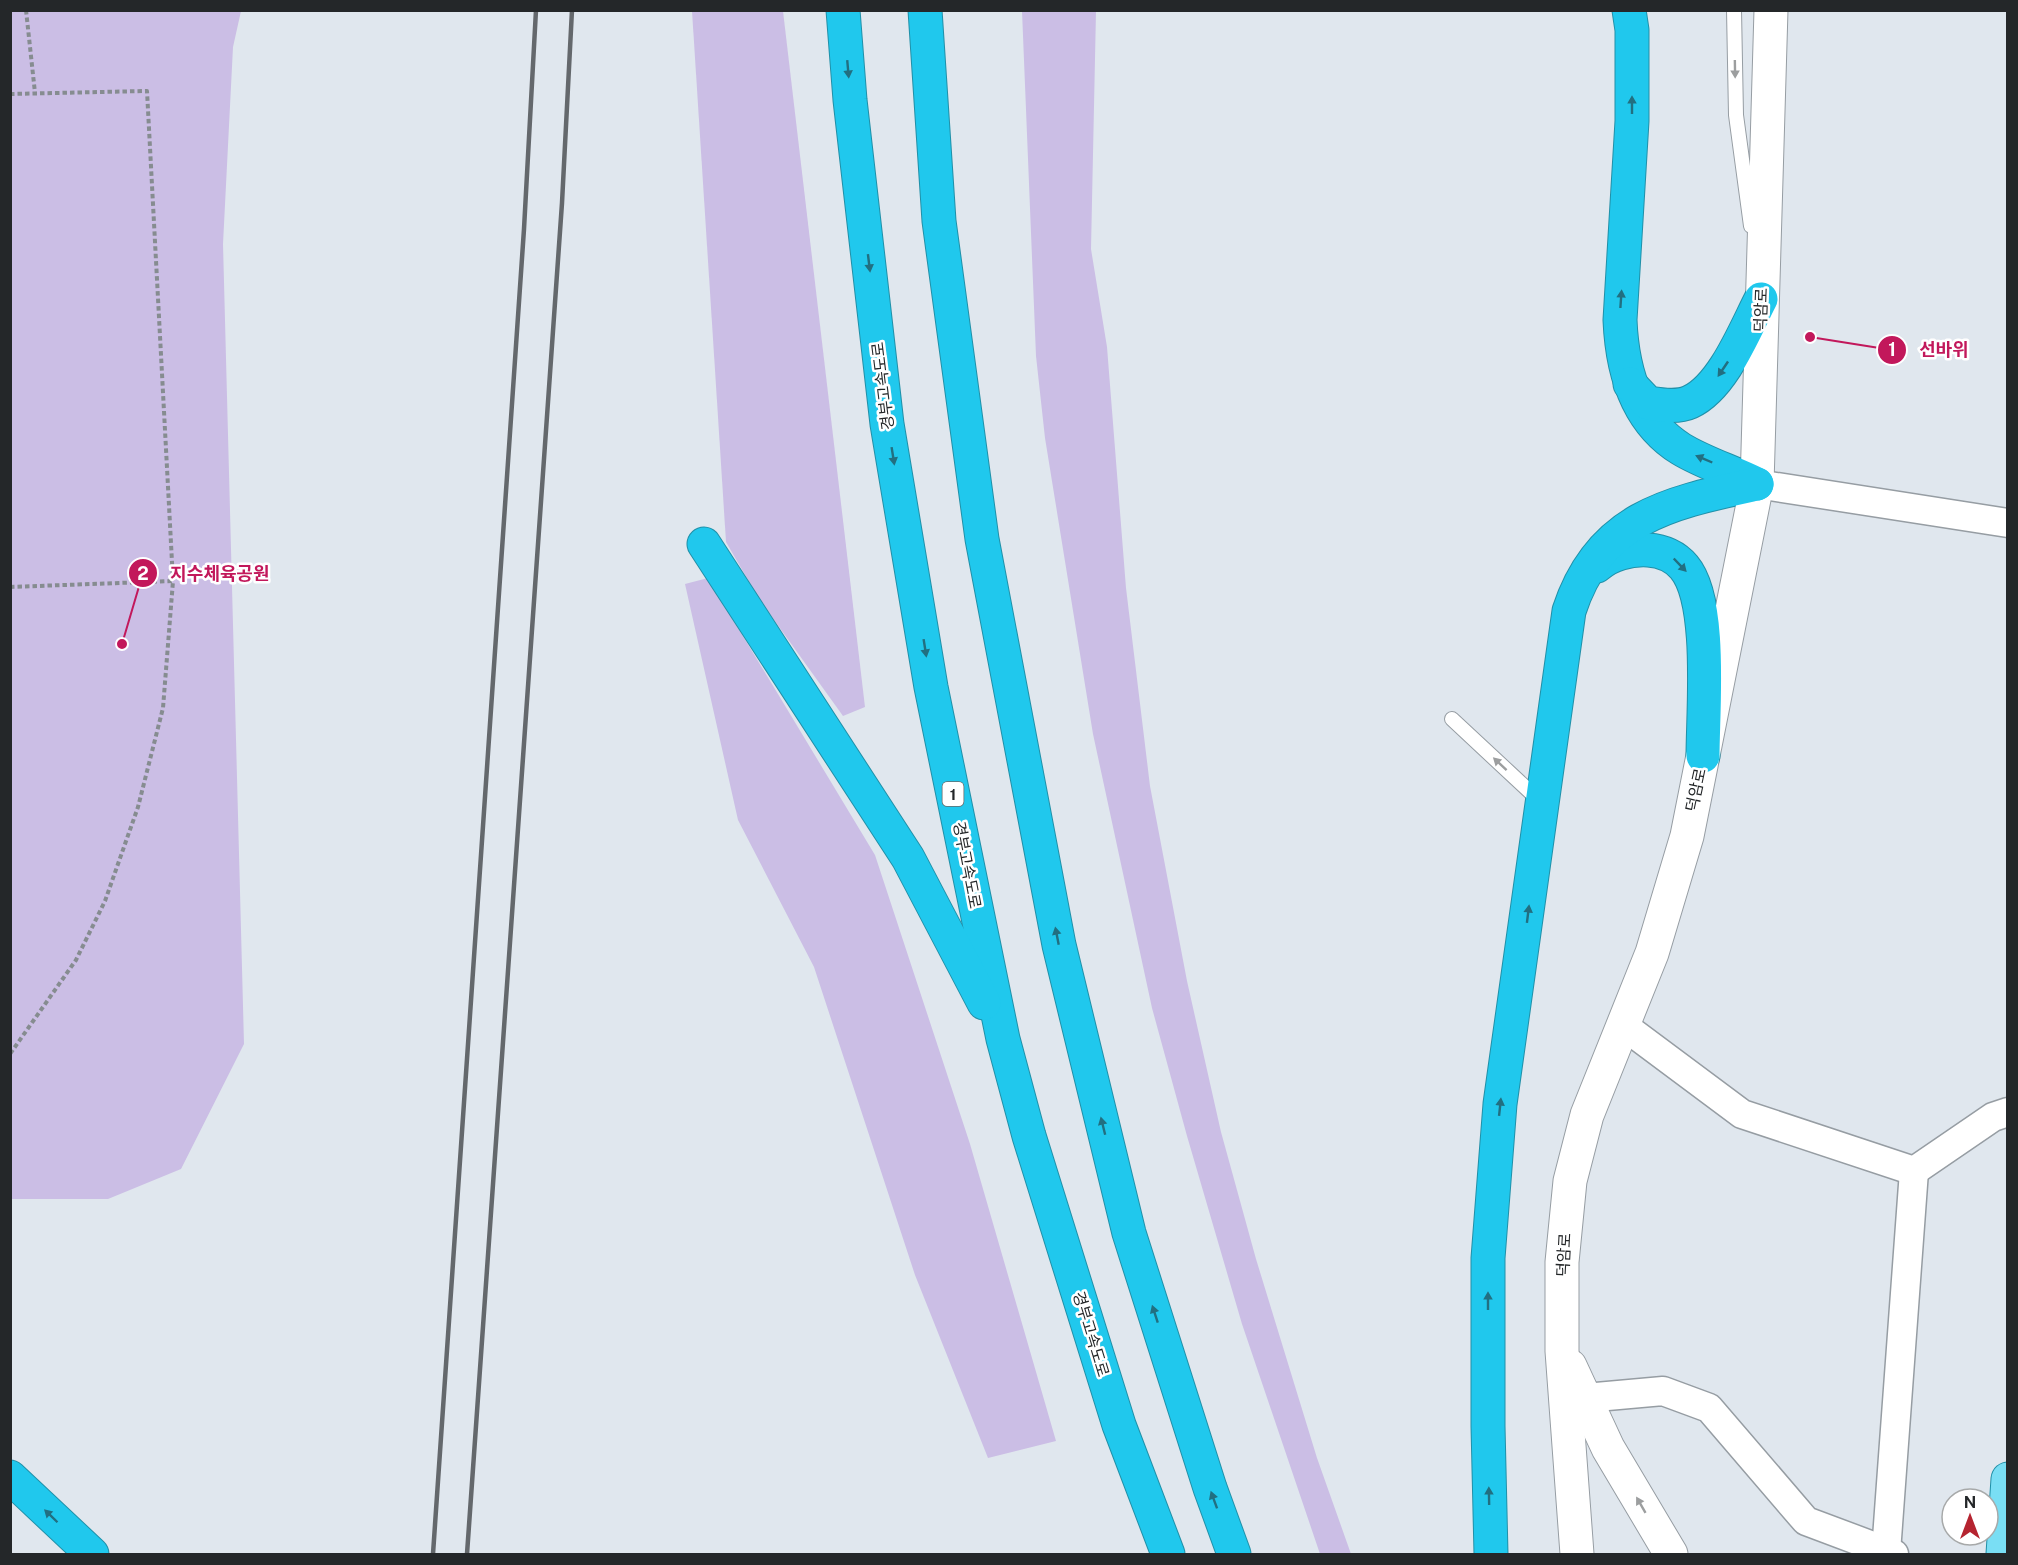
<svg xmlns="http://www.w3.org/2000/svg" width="2018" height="1565" viewBox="0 0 2018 1565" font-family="'Public Sans','Noto Sans KR',sans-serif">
<rect width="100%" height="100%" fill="#e0e7ee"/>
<g fill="#cbbee5">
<path d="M11 10 241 11 233 47 223 244 244 1044 181 1169 108 1199H11Z"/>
<path d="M692 11H783L865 707 843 716 759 599 726 542Z"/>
<path d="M1022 11H1096L1091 249 1107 347 1126 588 1150 786 1187 981 1221 1132 1256 1259 1317 1458 1351 1554H1320L1242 1324 1187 1136 1152 1008 1093 734 1045 438 1036 356Z"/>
<path d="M708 578 875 855 970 1144 1056 1441 988 1458 915 1275 814 967 738 820 685 584Z"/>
</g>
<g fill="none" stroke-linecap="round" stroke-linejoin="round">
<defs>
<g id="lane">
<path d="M1734 10 1736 115 1751 226"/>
<path d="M1452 719 1541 802"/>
</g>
<g id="street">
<path d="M1757 484 2008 523"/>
<path d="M1624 1026 1742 1114 1914 1171 1993 1117 2008 1112"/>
<path d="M1585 1398 1663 1391 1709 1408 1806 1521 1894 1554"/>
<path d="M1886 1552 1914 1171"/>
</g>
<g id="secondary">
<path d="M1570 1366 1608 1448 1671 1554"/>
<path d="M1577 1554 1562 1351V1262L1570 1181 1587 1115 1652 953 1687 836 1757 484 1771 10"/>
</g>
<path id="primary" d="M2003 1554 2008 1479"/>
<g id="highway">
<path d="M843 10 850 100 887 424 931 687 1003 1039 1029 1136 1119 1425 1168 1554"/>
<path d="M925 10 939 221 982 539 1059 945 1129 1233 1210 1488 1234 1554"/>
<path d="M1629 10 1632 30V121L1620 320C1622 369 1636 421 1681 449 1702 462 1733 472 1757 484"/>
<path d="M1630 384 1648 403C1661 405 1677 408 1690 402 1723 387 1745 330 1761 299"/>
<path d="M704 544 908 858 984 1003"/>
<path d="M1597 566C1610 554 1630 549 1648 550 1662 551 1674 555 1684 567 1713 601 1703 711 1703 756"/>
<path d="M10 1477 92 1554"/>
<path d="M1491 1554 1488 1426V1258L1500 1104 1569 611C1600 516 1670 503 1757 484"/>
</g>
</defs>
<use href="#lane" stroke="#969da3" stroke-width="16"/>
<use href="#street" stroke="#969da3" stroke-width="31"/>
<use href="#secondary" stroke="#969da3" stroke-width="35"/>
<use href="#primary" stroke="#2190a8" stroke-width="35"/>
<use href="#highway" stroke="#2190a8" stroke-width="35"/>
<g stroke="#868c90" stroke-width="4" stroke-dasharray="4.5 3" stroke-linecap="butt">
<path d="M26 10 35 93"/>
<path d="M10 94 147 91 173 581 163 708 138 807 105 901 76 960 10 1054"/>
<path d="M10 587 173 581"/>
</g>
<use href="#lane" stroke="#fff" stroke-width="14"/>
<use href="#street" stroke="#fff" stroke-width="28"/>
<use href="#secondary" stroke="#fff" stroke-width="33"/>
<use href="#primary" stroke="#79def4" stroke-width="33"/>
<use href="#highway" stroke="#20c8ed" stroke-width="33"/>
<g stroke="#64686c" stroke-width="4.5">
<path d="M433 1554 524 229 536 10"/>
<path d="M467 1554 562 203 572 10"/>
</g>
</g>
<defs><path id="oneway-solid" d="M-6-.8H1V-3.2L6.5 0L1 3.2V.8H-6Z" transform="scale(1.5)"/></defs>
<g fill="#226f81">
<use href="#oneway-solid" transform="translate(848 69) rotate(85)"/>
<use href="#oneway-solid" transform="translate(1632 105) rotate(-90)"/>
<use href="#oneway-solid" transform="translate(869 263) rotate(83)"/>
<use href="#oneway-solid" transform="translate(1621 299) rotate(-86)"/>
<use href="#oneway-solid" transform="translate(1723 369) rotate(124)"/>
<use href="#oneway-solid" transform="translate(893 456) rotate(81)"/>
<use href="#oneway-solid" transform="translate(1704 459) rotate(-157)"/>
<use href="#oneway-solid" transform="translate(1680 565) rotate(46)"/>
<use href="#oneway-solid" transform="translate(925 648) rotate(81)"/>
<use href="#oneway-solid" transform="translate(1528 914) rotate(-83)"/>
<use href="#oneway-solid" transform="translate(1057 936) rotate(-101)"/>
<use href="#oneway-solid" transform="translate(1500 1107) rotate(-84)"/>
<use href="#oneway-solid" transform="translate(1103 1126) rotate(-104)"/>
<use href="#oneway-solid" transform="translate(1488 1301) rotate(-90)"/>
<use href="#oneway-solid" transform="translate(1155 1314) rotate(-108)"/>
<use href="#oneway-solid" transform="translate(1489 1496) rotate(-91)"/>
<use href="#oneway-solid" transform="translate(1214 1500) rotate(-110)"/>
<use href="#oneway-solid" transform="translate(51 1516) rotate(-136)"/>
</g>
<g fill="#9c9e9f">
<use href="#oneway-solid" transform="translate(1735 69) rotate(89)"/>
<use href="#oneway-solid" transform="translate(1500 764) rotate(-137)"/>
<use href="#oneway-solid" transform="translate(1641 1505) rotate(-120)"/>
</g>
<g text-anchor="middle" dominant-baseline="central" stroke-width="5" stroke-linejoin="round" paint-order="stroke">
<rect fill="#fff" stroke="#666869" stroke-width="1.5" x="942.5" y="782" width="21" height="24" rx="4.5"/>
<g font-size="15" font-weight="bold" fill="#242729">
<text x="953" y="794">1</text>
</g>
<g font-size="16" fill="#242729" stroke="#fff">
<text transform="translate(1761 310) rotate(-88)">덕암로</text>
<text transform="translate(883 386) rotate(-97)">경부고속도로</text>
<text transform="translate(1696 790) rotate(-78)">덕암로</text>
<text transform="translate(967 865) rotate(79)">경부고속도로</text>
<text transform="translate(1564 1255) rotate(-87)">덕암로</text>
<text transform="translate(1091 1334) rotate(73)">경부고속도로</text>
</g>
</g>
<path fill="none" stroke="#c2185b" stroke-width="2" d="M1810 337L1892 350M122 644L143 573"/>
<g fill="#c2185b" stroke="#fff" stroke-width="2">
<circle cx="1810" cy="337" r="6"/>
<circle cx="122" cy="644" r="6"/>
<circle cx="1892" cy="350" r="15"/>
<circle cx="143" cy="573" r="15"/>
</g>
<g font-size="18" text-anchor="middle" font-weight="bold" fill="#fff">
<text x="1892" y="356">1</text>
<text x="143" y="580">2</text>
</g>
<g font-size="18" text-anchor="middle" font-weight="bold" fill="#c2185b" stroke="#fff" stroke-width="5" stroke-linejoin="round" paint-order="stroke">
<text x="1944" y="356">선바위</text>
<text x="220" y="580">지수체육공원</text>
</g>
<rect width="2018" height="1565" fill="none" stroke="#242729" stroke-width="24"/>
<g transform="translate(1970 1517)"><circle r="28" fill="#ffffff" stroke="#a7a9a9" stroke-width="1.5"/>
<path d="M0-4.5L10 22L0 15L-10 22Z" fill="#b52430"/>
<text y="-9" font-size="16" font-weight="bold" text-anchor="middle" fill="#242729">N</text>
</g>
</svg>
